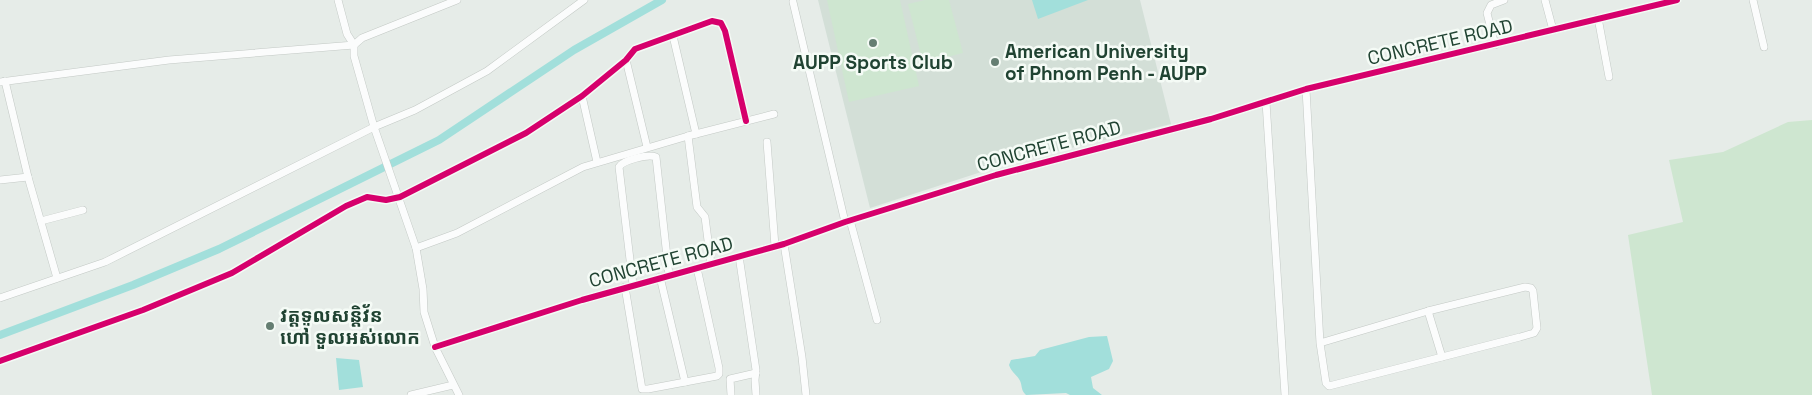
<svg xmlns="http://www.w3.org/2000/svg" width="1812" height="395" viewBox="0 0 1812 395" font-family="'Space Grotesk','Noto Sans Khmer',sans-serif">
<rect width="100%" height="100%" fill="#e6ece8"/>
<path fill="#d3dfd7" d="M818 0H1140L1171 124 1009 163 870 208Z"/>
<g fill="#cee6d0">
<path d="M827 0H900L919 86 849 102Z"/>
<path d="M925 0H949L963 53 923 63 908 4Z"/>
<path d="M1812 120V395H1652L1628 235 1683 222 1669 160 1723 152 1788 122Z"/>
</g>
<g fill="#a2dfdb">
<path d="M1032 0H1088L1038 19Z"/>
<path d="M1107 336 1113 361 1109 369 1091 377 1093 388 1102 395H1070L1066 393 1026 395C1020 390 1023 385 1019 379 1016 374 1012 373 1009 365L1011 360 1035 356 1040 350 1089 337Z"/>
<path d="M336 358 359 360 363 387 339 390Z"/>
</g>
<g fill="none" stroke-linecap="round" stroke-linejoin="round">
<path stroke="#a2dfdb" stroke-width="8" d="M0 335 133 285 219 249 439 140 574 50 662 0"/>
<defs>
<g id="minor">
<path d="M457 0 362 38 354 45V56L374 127 416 248 423 289 424 312 435 347 459 395"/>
<path d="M1545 0 1553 30"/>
<path d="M1753 0 1764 47"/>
<path d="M793 2 845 222"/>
<path d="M1598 18 1609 77"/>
<path d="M673 36 696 134"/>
<path d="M1495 45 1487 13 1491 5 1504 0"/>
<path d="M626 60 647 147"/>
<path d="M5 81 28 177 57 278"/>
<path d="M0 82 169 60 354 45 347 34 338 0"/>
<path d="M1306 89 1320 343 1326 383 1329 386 1520 337 1534 333 1537 328 1533 291 1531 288 1525 287 1428 311 1320 343"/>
<path d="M582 96 597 162"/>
<path d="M1266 102 1285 395"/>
<path d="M688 136 697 207 705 217 711 264"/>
<path d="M767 142 775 246"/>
<path d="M0 180 28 177"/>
<path d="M850 220 877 320"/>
<path d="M41 221 83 210"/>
<path d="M784 244 802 357 806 395"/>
<path d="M416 248 457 233 583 167 688 136 774 114"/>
<path d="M739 256 756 370 755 380 756 395"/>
<path d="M660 277 685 382"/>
<path d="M633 285 619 167C623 160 648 154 656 157L669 275"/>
<path d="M625 287 642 389H648L717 376 719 374V368L697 268"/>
<path d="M0 298 105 262 374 127 415 110 487 71 584 0"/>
<path d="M1428 311 1442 357"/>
<path d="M435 347 582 300 784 244 845 222 996 175 1211 119 1306 89 1677 0"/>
<path d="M0 361 143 310 232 273 346 206 367 197 386 200 400 197 526 133 582 96 626 60 635 49 712 21 721 23 725 31 746 121"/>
<path d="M411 395 453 385"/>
<path d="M731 395 730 379 756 373"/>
</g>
</defs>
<use href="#minor" stroke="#c3c9c5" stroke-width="8"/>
<use href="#minor" stroke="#fbfcfc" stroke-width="7"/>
<defs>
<g id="cycleway">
<path d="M435 347 582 300 784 244 845 222 996 175 1211 119 1306 89 1677 0"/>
<path d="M0 361 143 310 232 273 346 206 367 197 386 200 400 197 526 133 582 96 626 60 635 49 712 21 721 23 725 31 746 121"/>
</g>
</defs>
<use href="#cycleway" stroke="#f5fbf6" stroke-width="9"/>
<use href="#cycleway" stroke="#d6006c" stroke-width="6"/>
</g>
<g fill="#657e72" stroke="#f5fbf6" stroke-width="2">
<circle cx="873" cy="43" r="5"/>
<circle cx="995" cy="62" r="5"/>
<circle cx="270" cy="326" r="5"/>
</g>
<g text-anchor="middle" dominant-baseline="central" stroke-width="5" stroke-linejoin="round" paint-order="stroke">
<g font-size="19" fill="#204332" stroke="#f5fbf6">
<text transform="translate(1440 42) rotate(-13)">CONCRETE ROAD</text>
<text transform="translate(1049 146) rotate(-15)">CONCRETE ROAD</text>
<text transform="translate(661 262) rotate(-15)">CONCRETE ROAD</text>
</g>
<g font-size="19" font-weight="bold" fill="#204332" stroke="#f5fbf6" text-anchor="start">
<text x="1005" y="51">American University<tspan x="1005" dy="22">of Phnom Penh - AUPP</tspan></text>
<text x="873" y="62" text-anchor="middle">AUPP Sports Club</text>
<text x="280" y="315">វត្តទូលសន្តិវ័ន<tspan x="280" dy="22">ហៅ ទួលអស់លោក</tspan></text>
</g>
</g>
</svg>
